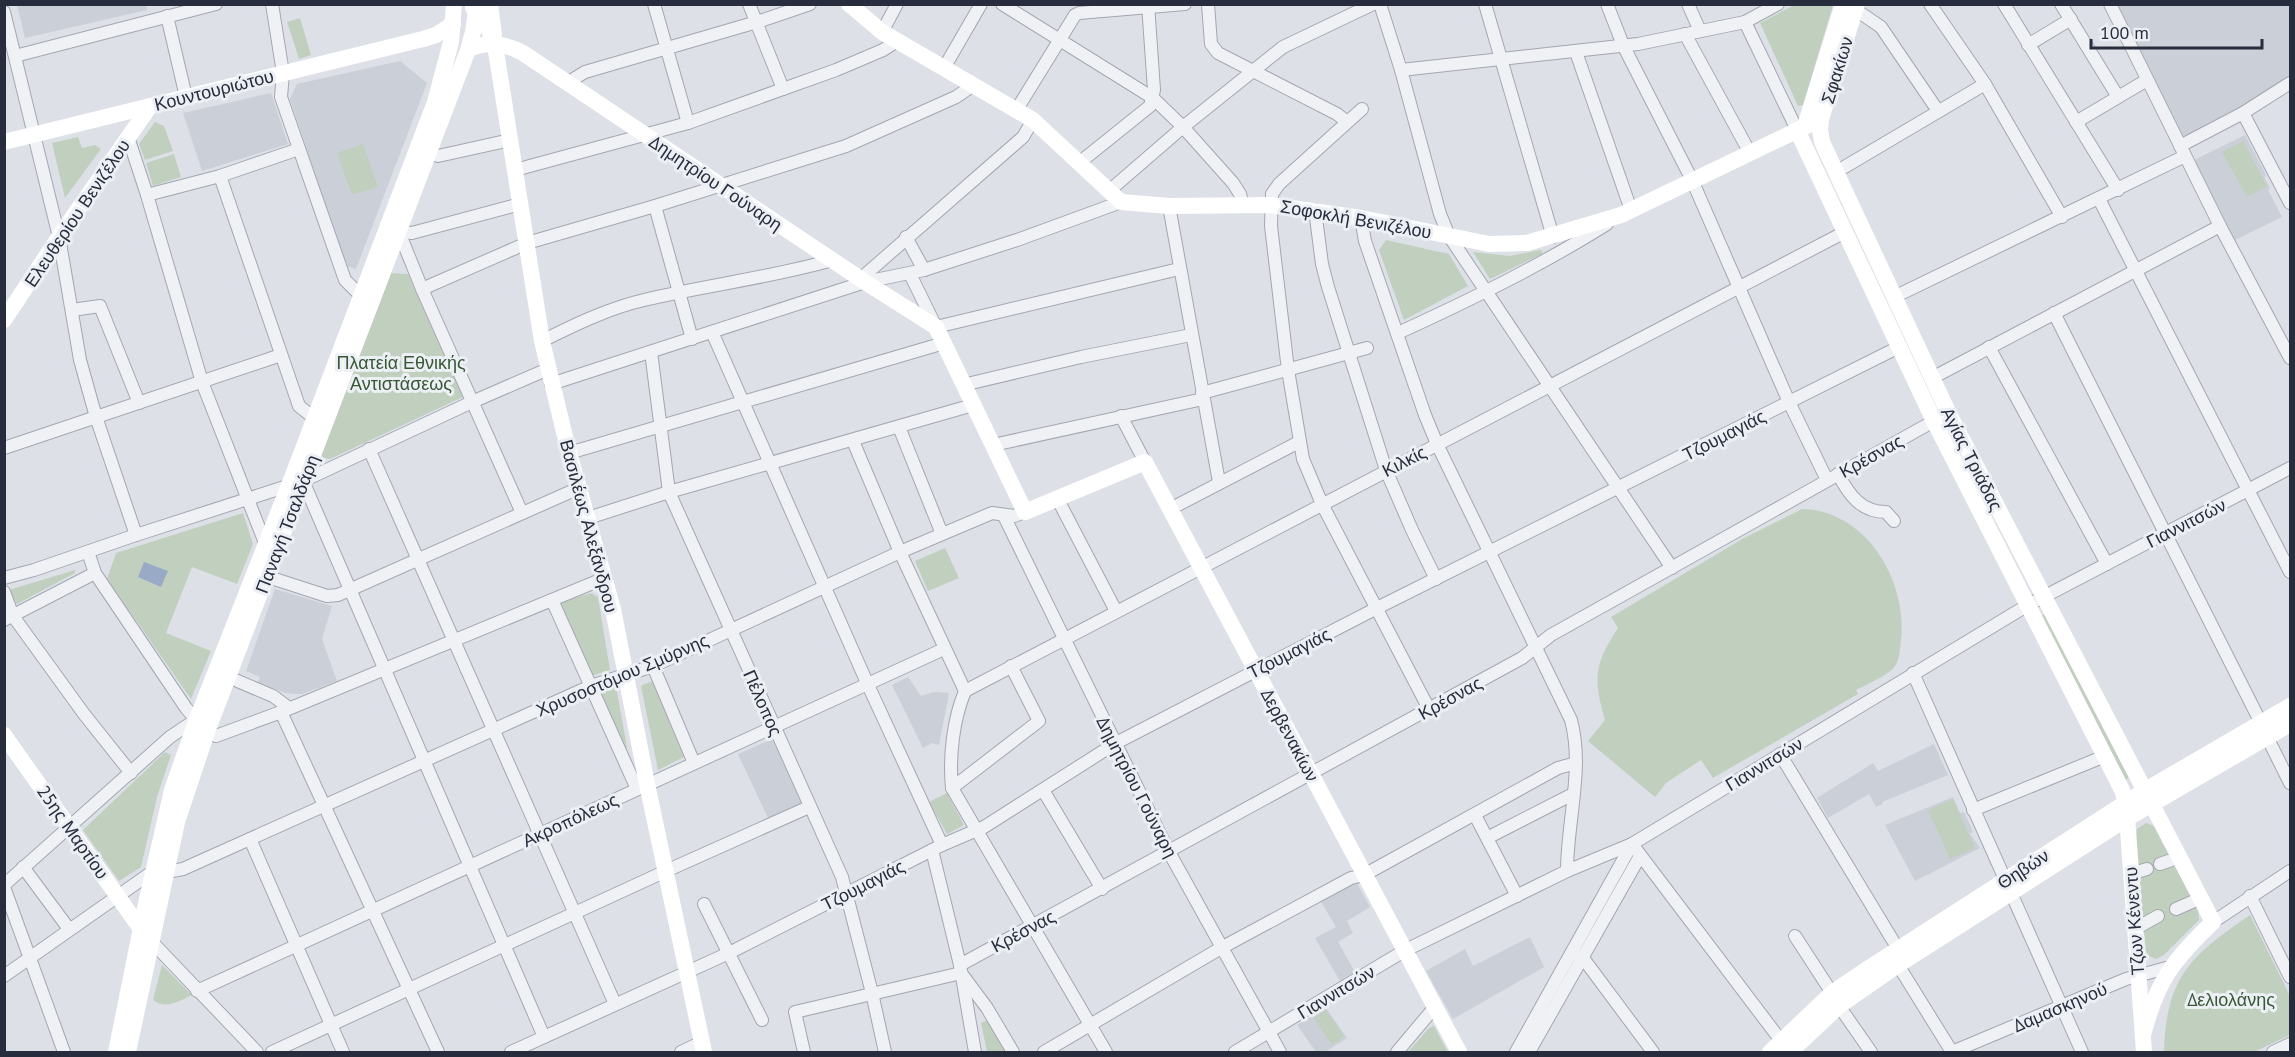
<svg xmlns="http://www.w3.org/2000/svg" width="2295" height="1057" viewBox="0 0 2295 1057" font-family="'PT Sans',sans-serif">
<rect width="100%" height="100%" fill="#dde0e7"/>
<g fill="#cbcfd8">
<path d="M146 4 147 10 25 38 17 5Z"/>
<path d="M2114 5H2290V77L2238 109 2180 139Z"/>
<path d="M400 61 427 83 356 269 346 266 290 99 297 84Z"/>
<path d="M271 93 288 144 202 171 183 113Z"/>
<path d="M2245 135 2264 171 2266 176 2264 177 2270 188 2268 190 2282 217 2235 240 2194 160Z"/>
<path d="M275 589 332 606 322 639 337 681 302 694H294L285 693 258 682 260 677 246 671Z"/>
<path d="M908 677 921 696 933 692 949 693 939 745 932 743 923 748 892 685Z"/>
<path d="M772 739 802 803 768 818 738 754Z"/>
<path d="M1934 744 1948 775 1882 802 1883 804 1876 807 1869 794 1828 818 1817 798 1873 763 1878 771Z"/>
<path d="M1953 797 1960 813 1964 812 1973 832 1970 834 1980 848 1915 881 1885 825Z"/>
<path d="M1355 880 1370 907 1347 921 1353 933 1338 942 1355 972 1340 981 1315 938 1336 927 1320 900Z"/>
<path d="M1530 937 1544 967 1453 1019 1426 971 1465 949 1473 966Z"/>
<path d="M1326 1008 1347 1038 1325 1052H1316L1297 1025Z"/>
</g>
<g fill="#c1d0be">
<path d="M1794 5H1833L1803 105 1798 106 1760 23Z"/>
<path d="M300 18 311 55 299 59 287 22Z"/>
<path d="M155 122 164 126 173 151 145 160 139 144Z"/>
<path d="M78 137 82 148 95 145 101 149 65 198 52 143Z"/>
<path d="M2243 141 2267 186 2247 197 2222 152Z"/>
<path d="M363 144 378 187 352 195 337 153Z"/>
<path d="M174 154 181 177 153 186 146 163Z"/>
<path d="M1386 240 1449 254 1468 286 1404 320 1379 250Z"/>
<path d="M1540 250 1542 251V254L1490 279 1473 252 1510 256Z"/>
<path d="M388 273 408 274 463 397 330 459 323 458 320 452Z"/>
<path d="M1802 509C1866 510 1908 581 1901 640 1900 648 1900 659 1895 666 1889 675 1866 685 1856 690L1858 694 1713 778 1701 760 1666 783 1655 797 1588 741 1605 720C1593 679 1594 664 1618 628L1611 617 1744 538Z"/>
<path d="M243 513 253 544 237 584 192 567 166 633 211 651 191 699 107 579 116 553Z"/>
<path d="M945 548 959 578 928 591 915 561Z"/>
<path d="M75 570V573L17 604 16 603 10 590 12 589Z"/>
<path d="M591 593 598 597 610 670 591 676 558 606 561 602Z"/>
<path d="M2045 614 2129 778 2124 781 2039 617Z"/>
<path d="M652 681 684 757 658 770 641 686Z"/>
<path d="M612 683 616 687 627 747 625 750 598 693 599 689Z"/>
<path d="M165 752 171 755 157 797 141 867 119 881 83 830Z"/>
<path d="M947 793 964 825 947 834 929 802Z"/>
<path d="M1953 799 1975 848 1950 859 1928 810Z"/>
<path d="M2146 823 2154 826 2198 909 2199 920 2164 955 2156 959 2148 956 2146 951 2135 839 2137 829Z"/>
<path d="M2250 915 2290 996V1035L2254 1052H2164C2166 977 2190 956 2250 915Z"/>
<path d="M162 965 192 995C179 1001 166 1010 153 1000Z"/>
<path d="M1326 1010 1344 1036 1332 1045 1314 1018Z"/>
<path d="M988 1020 1009 1052H987L981 1023Z"/>
<path d="M1434 1026 1448 1052H1408L1429 1028Z"/>
</g>
<path fill="#98aac6" d="M144 562 168 571 161 587 138 577Z"/>
<g fill="none" stroke-linecap="round" stroke-linejoin="round">
<defs>
<g id="street">
<path d="M272 4 283 73 281 97 345 280 361 296 367 298"/>
<path d="M654 4 688 123"/>
<path d="M749 4 783 89"/>
<path d="M1002 4 1153 98 1183 127 1233 183 1240 194 1243 206"/>
<path d="M1208 4 1211 44 1218 53 1337 114 1347 122"/>
<path d="M1380 4 1401 70 1440 214 1449 236 1672 568"/>
<path d="M1485 4 1553 237"/>
<path d="M1607 4 1623 45 1692 180 1789 402 1827 480"/>
<path d="M1688 4 1700 31"/>
<path d="M1930 4 1985 84 2062 217"/>
<path d="M2004 4 2118 190"/>
<path d="M2061 4 2118 97"/>
<path d="M2110 4 2220 226 2290 358"/>
<path d="M1856 10 1881 27 1938 111"/>
<path d="M4 12 59 237 80 360 96 417 136 535"/>
<path d="M167 16 186 97"/>
<path d="M1745 22 1797 130"/>
<path d="M882 32 897 4"/>
<path d="M1685 34 1750 153"/>
<path d="M2028 45 2071 19"/>
<path d="M1576 52 1631 210"/>
<path d="M15 56 216 4"/>
<path d="M944 68 981 4"/>
<path d="M1401 70 1638 44 1745 22 1778 4"/>
<path d="M567 83 585 72 757 22 810 4"/>
<path d="M1017 109 1075 15 1079 13 1185 4"/>
<path d="M1362 109 1279 184 1272 194 1271 226 1288 370 1303 459 1322 504 1429 709"/>
<path d="M2243 113 2290 203"/>
<path d="M2076 122 2147 80"/>
<path d="M128 137 147 195 202 382 265 543"/>
<path d="M2180 146 2243 113 2290 83"/>
<path d="M421 152 438 156 510 140"/>
<path d="M1079 163 1150 106 1154 90 1148 4"/>
<path d="M515 170 688 123 836 70 883 50 897 41"/>
<path d="M1836 172 1985 84"/>
<path d="M220 176 299 406 319 422"/>
<path d="M1109 191 1183 127 1283 47 1373 4"/>
<path d="M147 195 220 176 299 149"/>
<path d="M2099 199 2290 572"/>
<path d="M655 206 692 339"/>
<path d="M1169 206 1219 482"/>
<path d="M1315 210 1322 264 1328 287 1386 470 1412 530 1436 579"/>
<path d="M1361 218 1365 241 1425 415 1437 444 1571 720C1584 768 1567 822 1567 871"/>
<path d="M395 230 399 232 422 289 522 513"/>
<path d="M399 232 412 233 520 204"/>
<path d="M906 237 924 270"/>
<path d="M910 274 936 327 1179 269"/>
<path d="M865 282 866 274 1023 137 1033 120"/>
<path d="M422 289 527 243 655 206 846 146 956 97 972 86"/>
<path d="M1894 297 2185 156"/>
<path d="M72 310 100 306 139 403"/>
<path d="M2054 313 2261 723"/>
<path d="M712 332 868 685 942 845"/>
<path d="M1398 333C1470 300 1540 266 1607 224"/>
<path d="M542 341C574 325 609 308 644 300 706 285 770 278 832 260"/>
<path d="M1989 347 2107 564"/>
<path d="M651 352 669 492 842 877 872 993 885 1052"/>
<path d="M1932 378 2220 226"/>
<path d="M551 384 865 282 924 270 1017 240 1121 202"/>
<path d="M963 385 1081 357 1191 335"/>
<path d="M1202 393 1367 348"/>
<path d="M1121 416 1145 462"/>
<path d="M899 427 942 534"/>
<path d="M853 441 900 552 965 691C953 720 949 757 952 788L1106 1052"/>
<path d="M993 445 1203 399"/>
<path d="M4 448 281 355"/>
<path d="M369 449 615 1004"/>
<path d="M569 453 944 343"/>
<path d="M1838 474C1849 495 1861 512 1886 512L1894 521"/>
<path d="M303 481 544 1037"/>
<path d="M1058 500 1116 611"/>
<path d="M1170 509 1299 442"/>
<path d="M1004 516 1169 852 1280 1052"/>
<path d="M588 518 669 492 973 405"/>
<path d="M88 552 95 573 186 708 207 732 216 736 281 712 605 578"/>
<path d="M259 574 327 596 338 595 579 488"/>
<path d="M4 578 34 570 136 535 303 481 472 402 548 369"/>
<path d="M4 592 13 616 84 714 131 773"/>
<path d="M552 600 637 789"/>
<path d="M4 620 95 573"/>
<path d="M653 666 694 763"/>
<path d="M1913 673 2082 1052"/>
<path d="M221 674 273 696 289 708"/>
<path d="M965 691 1845 232"/>
<path d="M281 712 438 1052"/>
<path d="M2267 737 2290 783"/>
<path d="M1780 754 1898 949"/>
<path d="M952 788 1039 721 1011 666"/>
<path d="M1043 790 1102 889"/>
<path d="M1973 810 2105 756"/>
<path d="M1475 815 1517 896"/>
<path d="M1487 838 1573 794"/>
<path d="M250 839 343 1052"/>
<path d="M1632 844 1785 1046"/>
<path d="M932 850 960 965 975 1052"/>
<path d="M2160 864 2180 857"/>
<path d="M23 867 69 929"/>
<path d="M2130 874 2147 869"/>
<path d="M4 885 170 737 197 719"/>
<path d="M4 887 64 1052"/>
<path d="M2250 896 2290 977"/>
<path d="M704 904 762 1020"/>
<path d="M2176 909 2201 898"/>
<path d="M2213 922 2290 871"/>
<path d="M2135 929 2158 916"/>
<path d="M1795 936 1832 993"/>
<path d="M152 942 257 1052"/>
<path d="M1577 954 1583 958 1653 1052"/>
<path d="M960 965 1522 658 1551 635 1934 421"/>
<path d="M1898 965 1952 1052"/>
<path d="M4 976 155 870 167 872 183 869 591 686 653 666 900 552 992 513 1014 516 1025 512"/>
<path d="M197 991 944 649"/>
<path d="M1839 1006 1871 1052"/>
<path d="M272 1052 666 871 809 807"/>
<path d="M511 1052 729 953 942 845 984 827 1116 743 1377 608 1899 347"/>
<path d="M681 1052 702 1042"/>
<path d="M804 1052 795 1012 961 973 987 1008 1013 1052"/>
<path d="M1044 1052 1221 948 1351 878 1364 875 1558 768 1576 763"/>
<path d="M1235 1052 1404 951 1567 871 1632 844 2028 605 2290 468"/>
<path d="M1397 1052 1434 1008"/>
<path d="M1516 1052 1632 844"/>
<path d="M1529 1052 1640 856"/>
<path d="M1952 1052 2126 979 2170 967"/>
<path d="M2273 1052 2290 1044"/>
</g>
</defs>
<use href="#street" stroke="#a3a7b1" stroke-width="14"/>
<use href="#street" stroke="#eff1f5" stroke-width="12"/>
<g stroke="#fff" stroke-width="16">
<path d="M490 4 494 35"/>
<path d="M849 4 882 32 1033 120 1121 202 1169 206 1271 205 1361 218 1489 244 1527 243 1621 215 1821 119"/>
<path d="M1857 4 1821 119 1820 130 1822 142 1949 414 2213 922C2173 960 2157 981 2143 1035"/>
<path d="M473 8 488 28 495 45 542 341 569 453 613 609 647 784 704 1052"/>
<path d="M468 50C484 40 507 44 523 53L865 282 936 327 1025 512 1145 462 1459 1052"/>
<path d="M1805 126 1843 4"/>
<path d="M1797 130 1934 421 2122 790 2126 802 2144 1052"/>
<path d="M4 142 423 39 436 35 453 24"/>
<path d="M4 320 59 237 150 106"/>
<path d="M4 735 145 935"/>
<path d="M116 1052 145 908 172 790 197 719 293 475 435 102 451 42 454 4"/>
<path d="M128 1052 177 822 207 732 468 50 473 32 477 4"/>
<path d="M1770 1052 1832 993 1869 968 2144 791 2290 706"/>
<path d="M1790 1052 1839 1006 1898 965 2126 819 2290 724"/>
</g>
</g>
<g text-anchor="middle" dominant-baseline="central" stroke-width="6" stroke-linejoin="round" paint-order="stroke">
<g font-size="18" fill="#272d3d" stroke="#eceff4">
<text transform="translate(1837 70) rotate(-73)">Σφακίων</text>
<text transform="translate(214 90) rotate(-14)">Κουντουριώτου</text>
<text transform="translate(716 183) rotate(34)">Δημητρίου Γούναρη</text>
<text transform="translate(77 213) rotate(-56)">Ελευθερίου Βενιζέλου</text>
<text transform="translate(1356 219) rotate(10)">Σοφοκλή Βενιζέλου</text>
<text transform="translate(1724 435) rotate(-27)">Τζουμαγιάς</text>
<text transform="translate(1871 456) rotate(-29)">Κρέσνας</text>
<text transform="translate(1972 459) rotate(63)">Αγίας Τριάδας</text>
<text transform="translate(1404 461) rotate(-27)">Κιλκίς</text>
<text transform="translate(2186 523) rotate(-27)">Γιαννιτσών</text>
<text transform="translate(287 524) rotate(-69)">Παναγή Τσαλδάρη</text>
<text transform="translate(589 526) rotate(75)">Βασιλέως Αλεξάνδρου</text>
<text transform="translate(1289 653) rotate(-27)">Τζουμαγιάς</text>
<text transform="translate(622 675) rotate(-23)">Χρυσοστόμου Σμύρνης</text>
<text transform="translate(1450 698) rotate(-29)">Κρέσνας</text>
<text transform="translate(763 703) rotate(66)">Πέλοπος</text>
<text transform="translate(1290 735) rotate(62)">Δερβενακίων</text>
<text transform="translate(1764 764) rotate(-31)">Γιαννιτσών</text>
<text transform="translate(1137 787) rotate(63)">Δημητρίου Γούναρη</text>
<text transform="translate(570 820) rotate(-25)">Ακροπόλεως</text>
<text transform="translate(73 832) rotate(55)">25ης Μαρτίου</text>
<text transform="translate(2023 869) rotate(-33)">Θηβών</text>
<text transform="translate(863 885) rotate(-27)">Τζουμαγιάς</text>
<text transform="translate(2134 921) rotate(-94)">Τζων Κένεντυ</text>
<text transform="translate(1023 931) rotate(-28)">Κρέσνας</text>
<text transform="translate(1336 992) rotate(-31)">Γιαννιτσών</text>
<text transform="translate(2060 1007) rotate(-23)">Δαμασκηνού</text>
</g>
<g font-size="18" fill="#385835" stroke="#eceff4">
<text x="401" y="362">Πλατεία Εθνικής<tspan x="401" dy="21">Αντιστάσεως</tspan></text>
<text x="2231" y="999">Δελιολάνης</text>
</g>
</g>
<rect width="2295" height="1057" fill="none" stroke="#272d3d" stroke-width="12"/>
<path d="M2091 39v9h171v-9" fill="none" stroke="#272d3d" stroke-width="3"/>
<text x="2100" y="39" font-size="18" fill="#272d3d" stroke="#eceff4" stroke-width="4.5" paint-order="stroke">100 m</text>
</svg>
